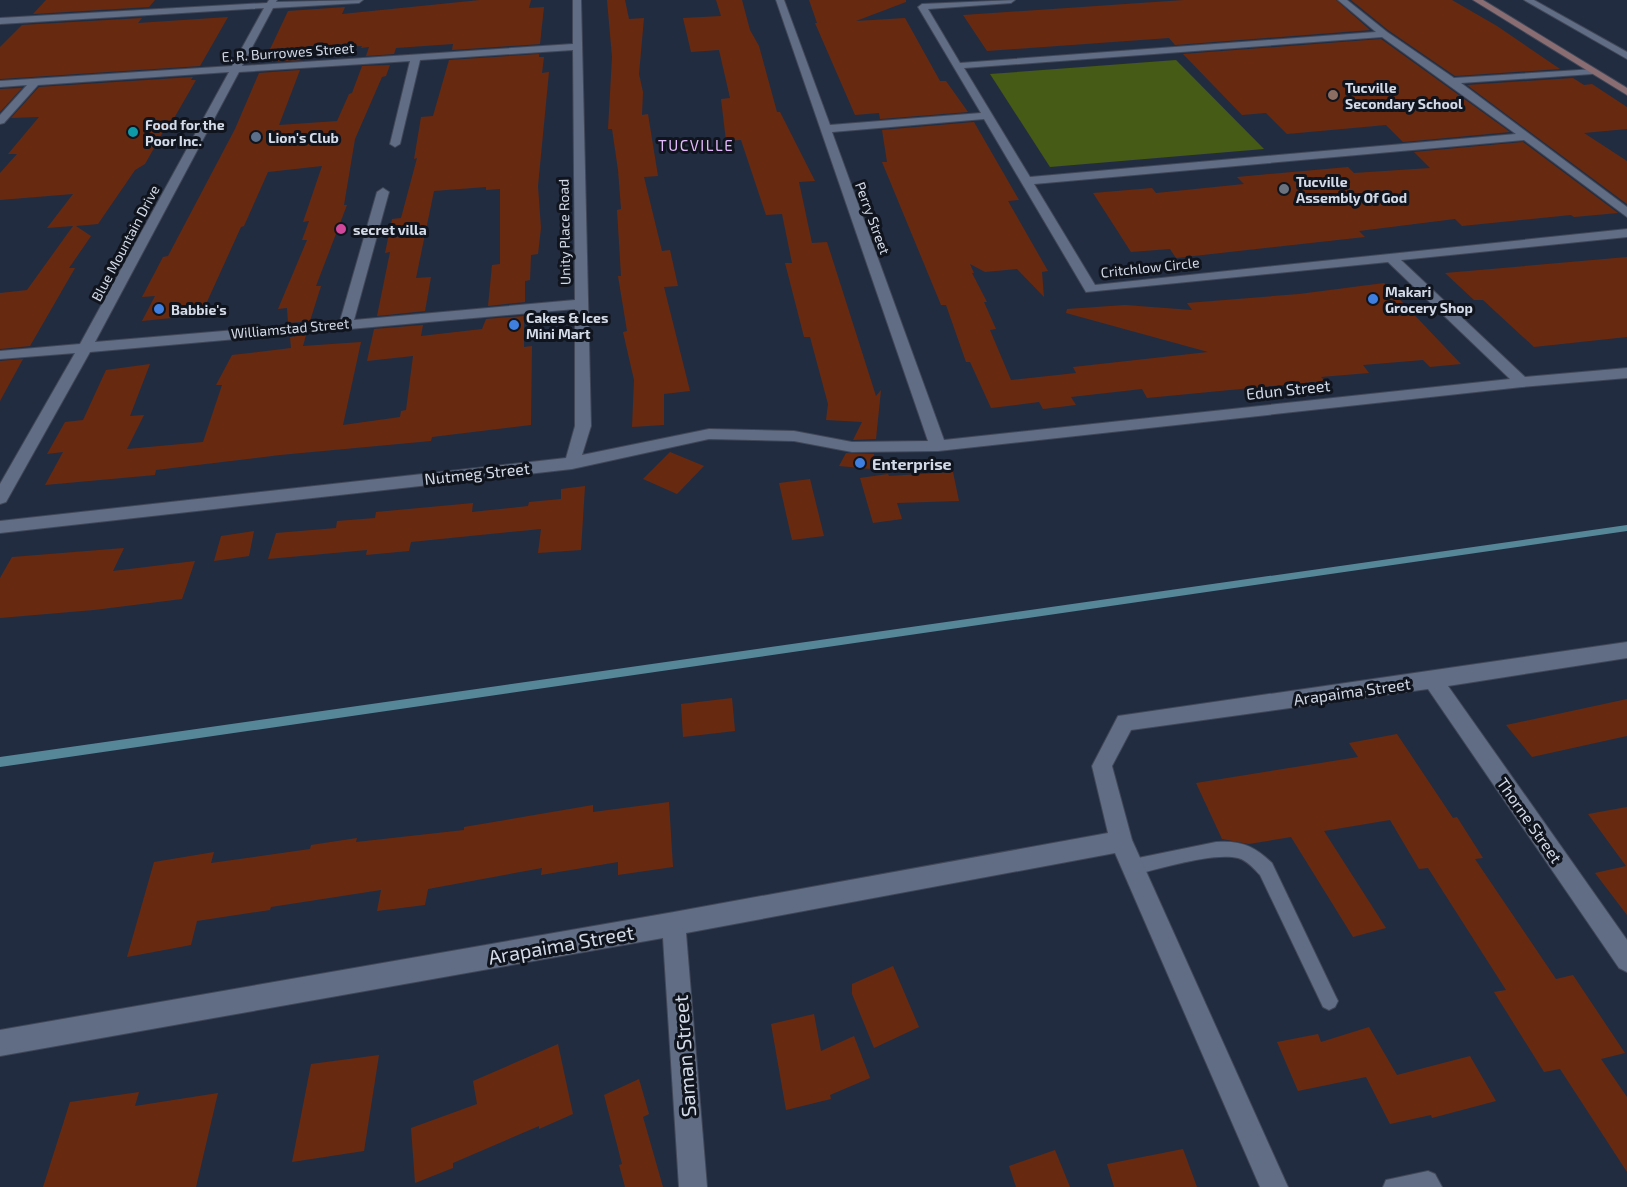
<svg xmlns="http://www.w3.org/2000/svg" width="1627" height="1187" viewBox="0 0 1627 1187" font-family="'Exo 2',sans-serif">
<rect width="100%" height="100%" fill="#222c40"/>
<path fill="#465b15" d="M1176 60 1264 149 1050 167 990 74Z"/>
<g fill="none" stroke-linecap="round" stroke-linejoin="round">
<path fill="#568798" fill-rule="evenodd" d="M1627 525V531L0 767V757Z"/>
</g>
<g fill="#672a10">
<path d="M46 0H155L149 7 33 14Z"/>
<path d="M480 0H531L529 8 544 7 540 44 452 50 453 44 396 48 394 54 366 56 369 47 361 48 362 46 308 49 304 60 264 62 288 11 345 7 342 14Z"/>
<path d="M607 0H625L629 19 644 18 639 74 643 92 642 115 648 114 658 176 644 177 662 251 670 250 678 286 664 287 690 391 664 394V425L632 427 634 380 623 332 627 331 618 276H621L617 210 621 209 618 170 612 129H608L612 57Z"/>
<path d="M716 0H742L750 30 759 46 777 112H780L815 181 799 182 812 243 827 242 876 396 881 390 876 439 853 440 862 422 826 420 828 404 810 337H804L785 263H792L782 214 766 215 741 140 726 141 721 99 730 98 719 50 691 52 683 18 721 16Z"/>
<path d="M809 0H906V2L856 21 905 18 940 81H946L968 112 880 119 879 113 855 115 815 23H817Z"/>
<path d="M1184 0H1336L1370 30 1175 45 1169 38 987 51 963 15Z"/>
<path d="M1351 0H1452L1497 26 1560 69 1455 76 1388 30Z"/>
<path d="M228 17 200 66 0 79V47L22 25 142 18 138 23Z"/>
<path d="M1381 39 1510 132 1403 142 1386 125 1287 134 1266 113 1242 115 1183 54Z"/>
<path d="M539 54V57H544L542 73 549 72 538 186 541 228 538 254 531 255 530 280 525 281V302L488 306 492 265 500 264V189L486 190V187L434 191 416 278 431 277 425 311 377 316 390 252 385 253 392 219 401 218 417 158 414 159 421 117 433 116 449 60Z"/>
<path d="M390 65 386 76 382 77 355 139 344 205H347L316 286H321L310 321 288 323 287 308 278 309 307 240H302L309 221 303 222 322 166 268 172 244 226 241 227 201 315 142 321 155 296 142 297 163 257 168 256 235 129 259 73 300 70 279 125 337 121 349 94 352 93 362 66Z"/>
<path d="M193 77 191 80H196L166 132H163L145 164 135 170 98 224 76 226 91 236 69 268H75L30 346 0 349V293L27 290 73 226 47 228 73 194 0 200V173L17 154H8L39 117 11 118 39 87Z"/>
<path d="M1573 78 1584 85 1592 84 1627 107V129L1584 133 1627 161V204L1467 85Z"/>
<path d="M22 88 0 112V89Z"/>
<path d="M974 122 1019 200 1008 201 1048 271 1042 272 1044 297 1017 269 985 272 970 264 974 273H972L987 302H984L996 329 990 330 1011 380 1076 373 1073 367 1208 352 1066 313 1067 309 1125 305 1192 310 1187 303 1299 294 1384 283 1461 364 1430 367 1423 360 1363 365 1369 373 1321 377 1325 381 1147 398 1142 389 1071 397 1076 405 1043 409 1039 402 991 408 970 362H966L946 305H941L882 162H887L882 130Z"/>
<path d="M1523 142 1618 213 1574 217 1571 215 1462 226 1455 219 1359 231 1365 237 1176 258 1170 249 1131 252 1093 193 1152 188 1156 193 1244 184 1237 177 1348 167 1354 173 1430 168 1414 152Z"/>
<path d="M1627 257V337L1534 347 1483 300H1474L1445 273Z"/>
<path d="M524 316V347L532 346 531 425 432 437 431 441 280 455 156 470 155 475 45 485 63 452 47 454 65 422 83 420 106 370 150 364 130 416 144 415 127 449 203 442 222 385H216L232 355 291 348 290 337 306 335 303 346 361 342 343 425 400 417 401 411 406 410 413 356 367 361 374 329 423 325 421 336 482 329 486 319Z"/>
<path d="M23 359 0 401V361Z"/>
<path d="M670 452 704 466 677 494 643 479Z"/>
<path d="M846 453 874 454 872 469 839 466Z"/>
<path d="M953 472 959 501 897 503 902 519 873 523 860 478 888 474 889 476Z"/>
<path d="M810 479 824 536 792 540 779 483Z"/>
<path d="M585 486 581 550 538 553 541 529 411 542 409 551 366 555 367 550 268 559 276 533 336 528 337 521 375 518 376 512 473 503 472 512 528 506 529 502 561 499V489Z"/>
<path d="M254 531 249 556 214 561 221 536Z"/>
<path d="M124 548 113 571 195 561 182 599 94 610 0 618V578L12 557Z"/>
<path d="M732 698 735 731 683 737 681 704Z"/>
<path d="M1627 699V736L1532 757 1506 725Z"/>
<path d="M1397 734 1453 818 1457 817 1483 858 1475 859 1556 979 1573 975 1625 1053 1601 1059 1627 1097V1172L1560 1069 1544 1072 1494 992 1506 990 1428 868 1419 869 1390 820 1324 831 1386 928 1353 937 1291 837 1249 844 1222 839 1196 783 1358 757 1349 743Z"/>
<path d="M669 802 673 867 618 875V862L541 875 542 868 428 889 425 905 377 911 381 890 271 907 270 910 197 921 191 945 127 957 154 862 214 852 211 863 310 849 311 845 357 838 356 842 464 830V827L593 805V812Z"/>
<path d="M1627 807V915L1595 873 1626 866 1588 814Z"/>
<path d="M893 966 919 1027 874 1048 852 994V984Z"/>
<path d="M814 1014 821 1051 854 1036 870 1078 830 1095 831 1099 786 1110 771 1024Z"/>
<path d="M1369 1027 1397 1075 1470 1056 1496 1101 1432 1118 1431 1115 1390 1124 1366 1077 1298 1091 1277 1042 1318 1034 1321 1042Z"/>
<path d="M558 1044 573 1114 539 1129V1126L453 1163V1168L415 1183 411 1128 477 1104 473 1081Z"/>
<path d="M379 1055 364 1151 292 1162 311 1064Z"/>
<path d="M639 1079 649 1114 643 1117 663 1187H625L619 1165 622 1164 604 1095Z"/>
<path d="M139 1092 135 1106 218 1093 196 1187H43L70 1102Z"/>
<path d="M1183 1149 1197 1187H1114L1107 1164Z"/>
<path d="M1055 1150 1070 1187H1016L1009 1166Z"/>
</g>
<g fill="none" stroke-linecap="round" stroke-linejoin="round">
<defs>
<g id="lane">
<path d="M1216 842C1240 840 1255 846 1272 863L1335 995 1338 1001 1335 1007 1329 1010 1323 1007 1260 875C1254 869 1247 860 1238 858 1212 852 1160 869 1133 875L1127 873 1125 867 1127 861 1133 859Z"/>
<path d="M1428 1171 1435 1174 1442 1187H1383L1386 1180Z"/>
</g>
<g id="street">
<path d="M269 0H277L276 2 363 0 359 3 273 8 242 66 573 44V0H581L591 426 582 455 709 429 794 431 852 442 928 441 776 0H784L830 125 981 113 918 7 922 4 1015 0 1011 3 928 9 960 63 1376 32 1338 0H1347L1387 32 1454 78 1595 69 1597 71 1592 74 1461 83 1627 207V217L1524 140 1034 184 1095 285 1627 229V237L1401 260 1525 377 1627 368V378L1522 387 938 451 852 452 794 441 709 439 572 469 0 533V521L566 458 575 426V309L90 352 6 502 0 504V484L75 353 0 359V351L80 344 229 72 38 85 4 123 0 124V115L27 85 0 87V81L232 66 264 8 0 24V18L267 3ZM1382 37 1516 134 1030 177 964 68ZM573 50 575 300 354 320 389 192 383 188 377 192 340 321 95 342 239 72 410 61 390 144 395 147 400 144 420 60ZM984 119 1086 292 1388 262 1510 379 944 440 832 132Z"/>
<path d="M1524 0H1534L1627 52V59Z"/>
<path d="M1627 642V658L1448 686 1627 940V972L1619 968 1428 689 1131 730 1112 766 1132 840 1288 1187H1260L1115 853 686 933 707 1187H679L663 938 0 1056V1030L674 912 1108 833 1092 766 1118 716Z"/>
</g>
<path id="secondary" d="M1473 0H1483L1627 88V95Z"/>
</defs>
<use href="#lane" stroke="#3f4758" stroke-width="2"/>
<use href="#street" stroke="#3f4758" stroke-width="2"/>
<use href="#secondary" stroke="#3f4758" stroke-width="2"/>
<use href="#lane" fill="#616d84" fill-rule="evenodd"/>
<use href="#street" fill="#616d84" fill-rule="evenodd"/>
<use href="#secondary" fill="#896d72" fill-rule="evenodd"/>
</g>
<circle fill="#8d6e63" stroke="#10141d" stroke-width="2" cx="1333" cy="95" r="6"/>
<circle fill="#0f9aa8" stroke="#10141d" stroke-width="2" cx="133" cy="132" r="6"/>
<circle fill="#5c6f8a" stroke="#10141d" stroke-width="2" cx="256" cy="137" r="6"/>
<circle fill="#6b7280" stroke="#10141d" stroke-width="2" cx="1284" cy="189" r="6"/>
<circle fill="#d1479c" stroke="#10141d" stroke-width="2" cx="341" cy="229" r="6"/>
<g fill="#3f7fe0" stroke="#10141d" stroke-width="2">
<circle cx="1373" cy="299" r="6"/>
<circle cx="159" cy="309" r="6"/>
<circle cx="514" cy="325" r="6"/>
<circle cx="860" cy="463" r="6"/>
</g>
<g text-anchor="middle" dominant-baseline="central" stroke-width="6" stroke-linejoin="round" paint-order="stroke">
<g font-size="14" fill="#d3dae8" stroke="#10141d">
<text transform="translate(288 52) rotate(-4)">E. R. Burrowes Street</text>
<text transform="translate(873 218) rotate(70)">Perry Street</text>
<text transform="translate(564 232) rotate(-91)">Unity Place Road</text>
<text transform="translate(125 243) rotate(-62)">Blue Mountain Drive</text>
<text transform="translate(1150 267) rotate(-6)">Critchlow Circle</text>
<text transform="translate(290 328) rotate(-5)">Williamstad Street</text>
</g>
<g font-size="14" font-weight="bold" fill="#d3dae8" stroke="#10141d" text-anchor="start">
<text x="1345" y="87">Tucville<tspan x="1345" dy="16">Secondary School</tspan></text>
<text x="145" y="124">Food for the<tspan x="145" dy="16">Poor Inc.</tspan></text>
<text x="268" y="137">Lion's Club</text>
<text x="1296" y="181">Tucville<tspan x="1296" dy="16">Assembly Of God</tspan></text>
<text x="353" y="229">secret villa</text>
<text x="1385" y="291">Makari<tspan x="1385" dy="16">Grocery Shop</tspan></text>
<text x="171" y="309">Babbie's</text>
<text x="526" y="317">Cakes &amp; Ices<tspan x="526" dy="16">Mini Mart</tspan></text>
</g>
<g font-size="15" letter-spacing="1.5" fill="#e4bafc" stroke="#10141d">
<text x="696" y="145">TUCVILLE</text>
</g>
<g font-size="16" fill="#d3dae8" stroke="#10141d">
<text transform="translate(1288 389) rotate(-6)">Edun Street</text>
<text transform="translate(477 473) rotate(-6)">Nutmeg Street</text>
<text transform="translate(1352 691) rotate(-8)">Arapaima Street</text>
<text transform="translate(1530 820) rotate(55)">Thorne Street</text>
</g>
<g font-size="16" font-weight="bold" fill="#d3dae8" stroke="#10141d" text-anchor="start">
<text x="872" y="463">Enterprise</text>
</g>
<g font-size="20" fill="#d3dae8" stroke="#10141d">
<text transform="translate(561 944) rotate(-10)">Arapaima Street</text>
<text transform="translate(684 1056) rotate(-94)">Saman Street</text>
</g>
</g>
</svg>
